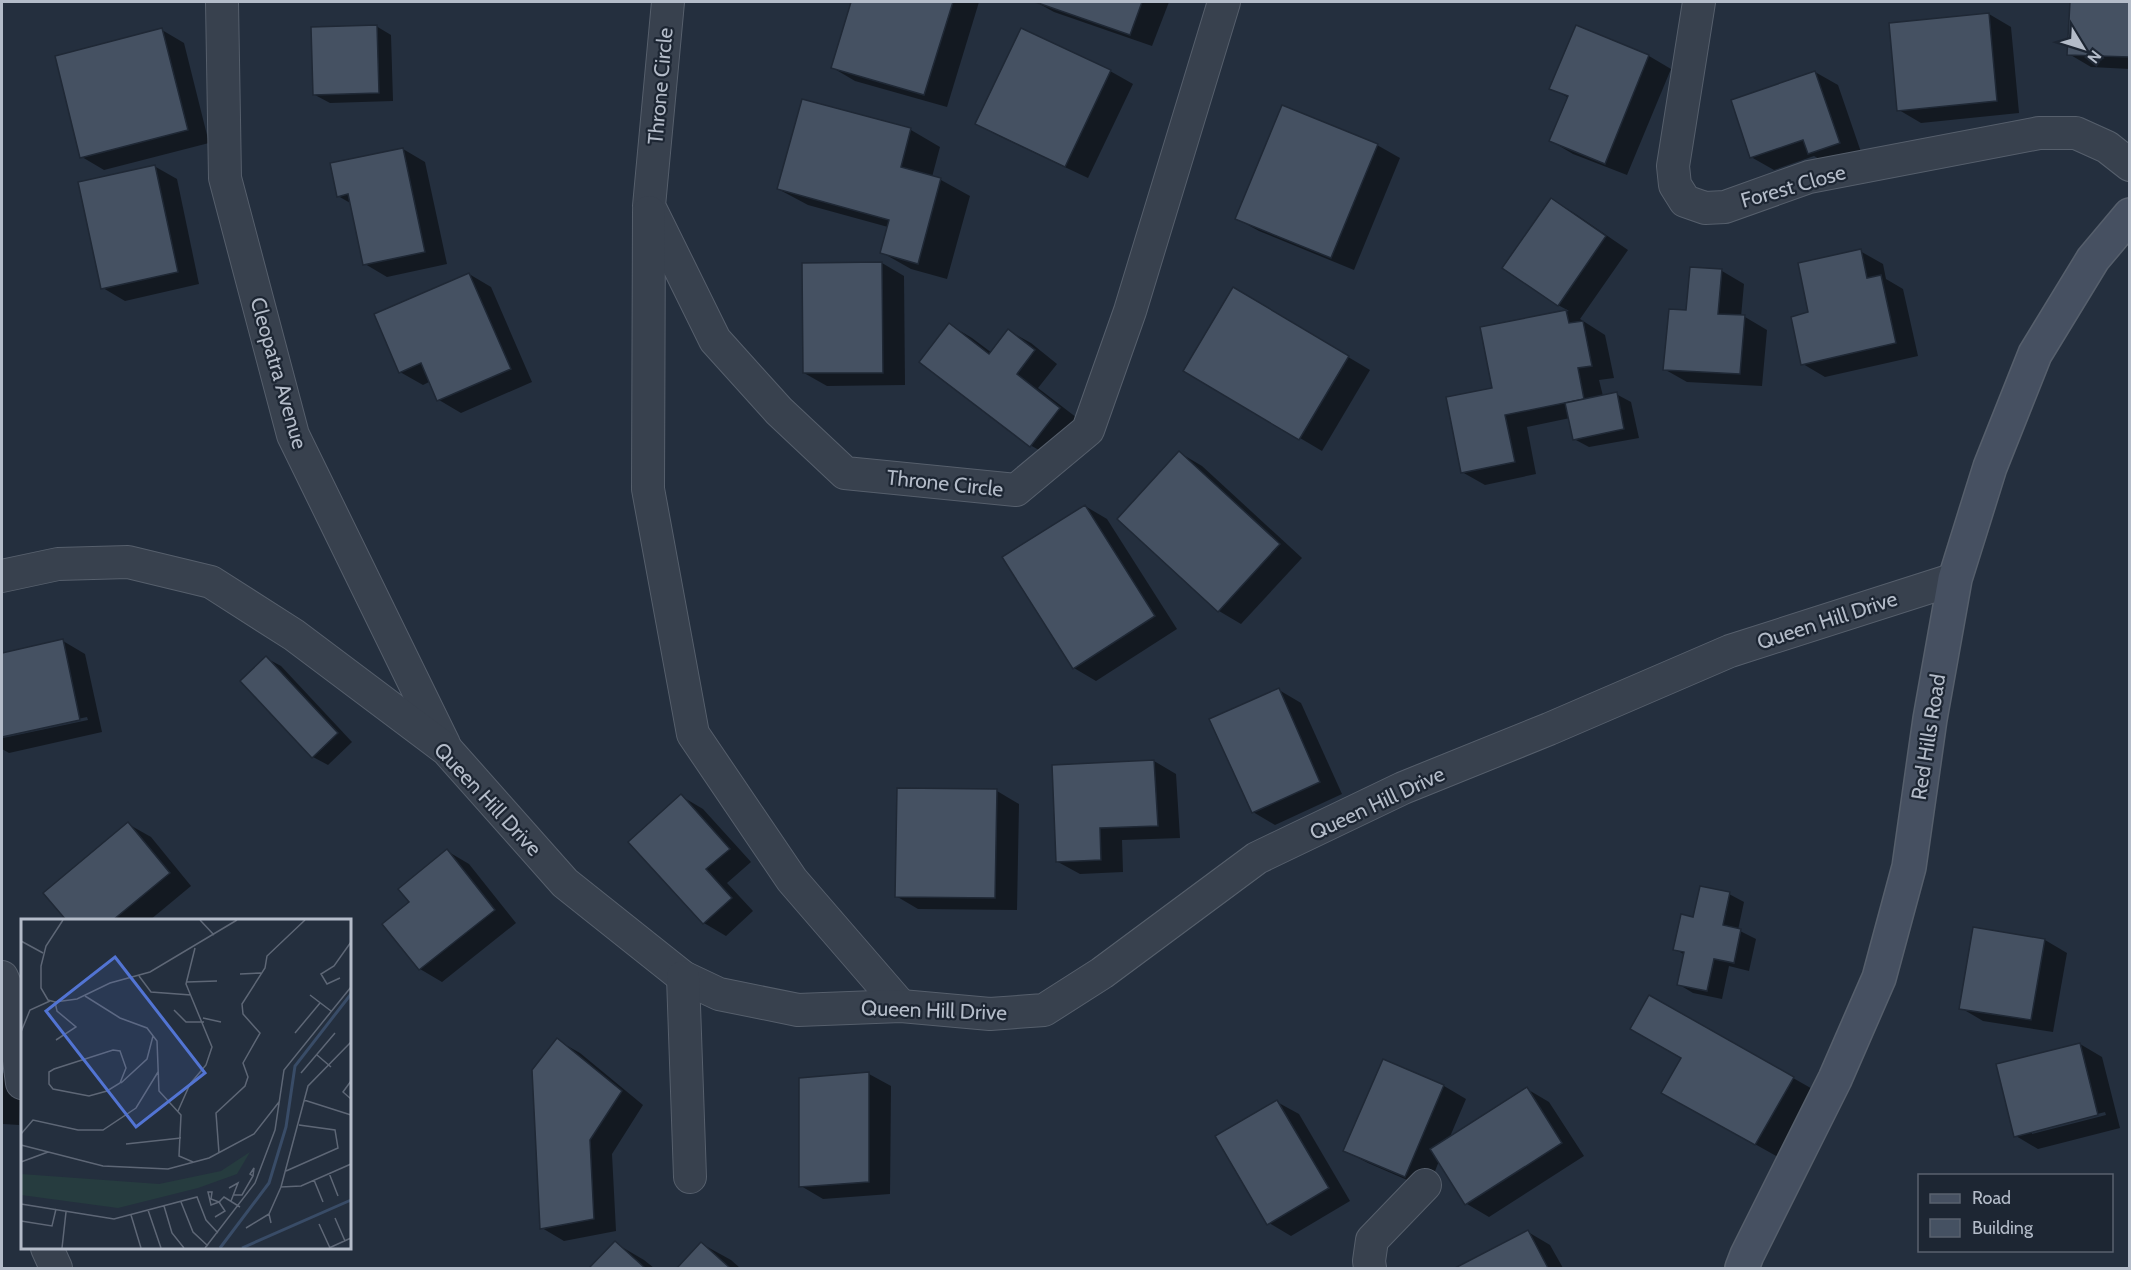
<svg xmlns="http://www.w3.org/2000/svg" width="2131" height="1270" viewBox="0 0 2131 1270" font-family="Cabin,sans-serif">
<rect width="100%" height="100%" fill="#242f3e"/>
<g fill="#0007" fill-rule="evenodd">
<path d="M853 2H979L947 107 855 81 833 68Z"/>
<path d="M1036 2H1169L1152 46 1054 12Z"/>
<path d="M2071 2H2130V69L2091 67 2069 54Z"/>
<path d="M1989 14 2011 27 2019 113 1921 123 1899 110Z"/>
<path d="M376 26 391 35 393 101 330 103 315 95Z"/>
<path d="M1576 27 1649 56 1671 69 1627 175 1573 154 1551 141 1569 98 1551 88Z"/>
<path d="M162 30 184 43 209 143 104 170 82 157Z"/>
<path d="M1021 30 1110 71 1133 84 1088 178 999 136 977 124Z"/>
<path d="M1815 72 1838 85 1862 155 1831 166 1814 156 1774 170 1751 157Z"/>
<path d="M803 100 911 130 940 147 932 177 941 180 970 196 947 279 911 269 881 252 888 227 808 205 778 189Z"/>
<path d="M1377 145 1400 158 1354 270 1259 231 1237 219Z"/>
<path d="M403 149 425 162 447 264 387 277 365 264 352 204 338 196Z"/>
<path d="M154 166 177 179 199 284 125 301 103 288Z"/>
<path d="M1552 200 1574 213 1628 250 1580 319 1605 335 1614 378 1599 380 1603 396 1616 394 1631 402 1639 438 1589 447 1574 439 1570 418 1527 427 1536 474 1485 485 1462 472 1493 389 1482 328 1569 311 1558 305Z"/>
<path d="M1860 251 1883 264 1886 279 1903 289 1918 356 1825 377 1803 364 1810 313Z"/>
<path d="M882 263 904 276 905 385 827 386 804 373Z"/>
<path d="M1722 271 1744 284 1741 317H1745L1767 330 1762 386 1687 382 1664 369 1687 311Z"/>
<path d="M469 274 491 287 532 382 461 413 439 400 431 381 423 385 400 372Z"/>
<path d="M1234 289 1370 370 1322 451 1185 370Z"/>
<path d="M950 325 972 338 992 353 1009 331 1031 343 1057 364 1038 388 1081 421 1053 458 1030 445Z"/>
<path d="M1180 453 1202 466 1302 558 1241 624 1219 611 1119 519Z"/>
<path d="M1085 506 1107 519 1177 629 1096 681 1074 668Z"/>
<path d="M63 641 85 654 102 732 9 753 2 749V654ZM87 717 88 720 3 738V735Z"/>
<path d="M266 658 281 666 352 742 328 765 313 757Z"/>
<path d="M1279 690 1301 703 1342 794 1275 825 1253 812Z"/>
<path d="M1154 761 1176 774 1180 838 1122 840 1123 872 1080 874 1058 862Z"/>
<path d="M997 791 1019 804 1017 910 918 909 896 896Z"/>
<path d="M681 796 703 809 751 862 727 883 753 911 726 936 704 923Z"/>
<path d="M128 824 151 837 191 886 150 920H67L45 893Z"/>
<path d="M447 851 469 864 516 923 442 982 420 969 384 924 411 903Z"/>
<path d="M1729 894 1744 902 1738 930 1756 939 1749 971 1729 966 1722 999 1693 993 1678 984 1685 955 1675 949 1694 919Z"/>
<path d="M2045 940 2067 953 2053 1032 1983 1021 1961 1008Z"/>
<path d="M1650 997 1816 1091 1778 1157 1685 1105 1683 1058Z"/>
<path d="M557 1040 580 1053 643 1105 612 1154 616 1231 564 1241 542 1228Z"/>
<path d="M2080 1044 2102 1057 2120 1128 2038 1149 2016 1136ZM2105 1112 2106 1115 2032 1134V1131Z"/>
<path d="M1384 1061 1444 1086 1466 1099 1449 1139 1527 1089 1549 1102 1584 1156 1489 1217 1467 1204 1439 1161 1428 1189 1368 1163 1345 1151Z"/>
<path d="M2 1072 21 1083 19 1125 3 1124 2 1147Z"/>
<path d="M869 1074 891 1086 890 1194 823 1199 801 1186V1079Z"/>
<path d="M1277 1102 1299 1114 1350 1201 1291 1236 1269 1223Z"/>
<path d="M1528 1232 1550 1245 1563 1268H1459Z"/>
<path d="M615 1243 644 1260 654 1268H591Z"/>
<path d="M702 1244 731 1260 740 1268H679Z"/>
</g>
<g fill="#455162" stroke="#1f2835" stroke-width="1.5">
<path d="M851 2H953L924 95 831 68Z"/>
<path d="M1035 2H1142L1130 35Z"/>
<path d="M2070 2H2130V57L2067 55Z"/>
<path d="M1989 13 1997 101 1897 111 1889 23Z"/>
<path d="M377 25 379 93 313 95 311 27Z"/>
<path d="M1576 25 1649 55 1605 164 1549 141 1568 96 1549 89Z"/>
<path d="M162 28 188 130 80 158 55 56Z"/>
<path d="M1021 28 1111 70 1065 167 975 124Z"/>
<path d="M1815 71 1840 143 1808 154 1803 140 1750 158 1731 100Z"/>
<path d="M802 99 911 128 901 167 941 178 918 264 880 253 889 220 777 189Z"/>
<path d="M1282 105 1378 144 1331 258 1235 219Z"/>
<path d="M403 148 425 252 363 265 348 194 337 197 330 163Z"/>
<path d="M155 165 178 272 101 289 78 182Z"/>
<path d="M1551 198 1606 236 1558 306 1502 268Z"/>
<path d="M1861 249 1867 278 1881 275 1896 343 1801 365 1791 317 1808 312 1798 263Z"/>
<path d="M882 262 883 373H803L802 263Z"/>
<path d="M1690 267 1722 269 1718 314 1745 315 1740 374 1663 370 1669 309 1686 310Z"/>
<path d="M469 273 511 369 437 401 421 363 399 373 374 314Z"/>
<path d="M1233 287 1349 356 1299 440 1183 371Z"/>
<path d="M1566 310 1569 323 1583 321 1592 366 1578 368 1584 399 1505 415 1515 462 1461 473 1446 397 1492 388 1480 327Z"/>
<path d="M949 323 989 354 1008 329 1035 350 1017 374 1060 408 1030 447 919 362Z"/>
<path d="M1617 392 1624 429 1573 440 1565 403Z"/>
<path d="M1179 451 1280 544 1218 612 1117 519Z"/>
<path d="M1085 505 1155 616 1073 669 1002 557Z"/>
<path d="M63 639 80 720 2 737V653Z"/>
<path d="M266 656 338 733 312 758 240 681Z"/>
<path d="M1279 688 1320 782 1252 813 1209 719Z"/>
<path d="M1154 760 1158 826 1100 828 1101 860 1056 862 1052 765Z"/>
<path d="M897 788 997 789 995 898 895 897Z"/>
<path d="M681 794 730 849 706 869 732 898 703 924 628 842Z"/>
<path d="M128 822 170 873 113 920H66L43 893Z"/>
<path d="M447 849 495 910 419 970 382 924 409 902 398 889Z"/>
<path d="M1700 886 1730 892 1723 925 1741 929 1734 963 1714 959 1707 991 1677 985 1684 952 1673 950 1681 914 1693 917Z"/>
<path d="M1973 927 2045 939 2031 1020 1959 1009Z"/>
<path d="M1649 995 1794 1077 1755 1145 1661 1093 1681 1058 1630 1029Z"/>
<path d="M557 1038 622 1091 590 1140 594 1219 540 1229 532 1070Z"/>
<path d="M2080 1043 2098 1115 2014 1137 1996 1064Z"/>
<path d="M1383 1059 1444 1085 1405 1177 1343 1151Z"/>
<path d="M869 1072V1182L799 1187V1078Z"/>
<path d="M1527 1087 1562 1143 1465 1205 1430 1149Z"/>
<path d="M1277 1100 1329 1188 1267 1225 1215 1136Z"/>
<path d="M1528 1230 1548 1268H1455Z"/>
<path d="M615 1241 645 1268H589Z"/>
<path d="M701 1242 730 1268H677Z"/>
</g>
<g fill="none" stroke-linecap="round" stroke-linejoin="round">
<defs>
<g id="street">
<path d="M222 2 225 178 293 435 444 744"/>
<path d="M668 2 649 206 715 340 779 411 845 473 1016 490 1088 430 1130 311 1224 2"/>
<path d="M1699 2 1673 166 1675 185 1685 201 1705 208 1725 207 1809 177 2039 133H2076L2107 147 2130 165"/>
<path d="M649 212 648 489 693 734 792 880 901 1006"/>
<path d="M2 576 58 564 128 562 211 582 294 635 447 750 565 883 683 977 719 994 798 1010 901 1006 990 1014 1044 1010 1102 973 1257 858 1403 788 1549 729 1730 651 1955 579"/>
<path d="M2 977 11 998 22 1083"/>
<path d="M683 977 690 1177"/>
<path d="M47 1248 56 1268"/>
<path d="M1370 1268 1369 1261 1372 1240 1425 1185"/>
</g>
<path id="secondary" d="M1742 1268 1747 1255 1835 1079 1879 978 1909 867 1930 719 1955 579 1990 467 2035 354 2093 259 2130 215"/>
</defs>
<use href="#street" stroke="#565f6c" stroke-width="34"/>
<use href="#secondary" stroke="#565f6c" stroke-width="36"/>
<use href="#street" stroke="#38414e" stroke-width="32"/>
<use href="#secondary" stroke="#465061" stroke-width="33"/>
</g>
<g text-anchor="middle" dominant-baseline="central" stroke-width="4.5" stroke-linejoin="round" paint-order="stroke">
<g font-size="21" fill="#b4bcc9" stroke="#1d2633">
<text transform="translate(660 86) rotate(-85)">Throne Circle</text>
<text transform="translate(1793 186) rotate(-16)">Forest Close</text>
<text transform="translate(279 373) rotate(74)">Cleopatra Avenue</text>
<text transform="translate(945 483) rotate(6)">Throne Circle</text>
<text transform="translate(1827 620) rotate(-18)">Queen Hill Drive</text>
<text transform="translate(1928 737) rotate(-81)">Red Hills Road</text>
<text transform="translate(488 799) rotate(47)">Queen Hill Drive</text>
<text transform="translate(1377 803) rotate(-25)">Queen Hill Drive</text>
<text transform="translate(934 1010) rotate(2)">Queen Hill Drive</text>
</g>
</g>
<g transform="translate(21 919)">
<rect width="330" height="330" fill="#242f3e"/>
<path d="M229 233 216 255 177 269 97 289 0 276V255L138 265 200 252Z" fill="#263c3f"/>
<path fill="none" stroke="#394c67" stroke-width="3" d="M199 329 248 264 265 208 274 147 330 75M221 329 330 281"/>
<path fill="none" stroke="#5e6776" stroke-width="1.5" d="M42 1 25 27 20 47V69L27 81 34 83 56 80 89 64 129 53 216 1M179 1 193 16M0 22 22 34M219 55 240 54M118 57 130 73 170 76M319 59 306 65 300 55 313 47 330 23M166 63 196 62M289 76 310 92M64 77 99 99 126 109 136 122 138 172 160 196 158 237 172 243M34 83 36 92 55 108 35 121M153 91 165 103H183M182 99 200 103M0 113 9 91 29 82M274 114 299 84M330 123 287 167 260 268 280 267 330 245M92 131 99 132 105 149 99 164 86 172 68 177 32 170 28 165V153L33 150ZM296 136 310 148M280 154 314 114M330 162 322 173 330 180M100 164 126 140 132 117M283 181 330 196M157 192 169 165 185 146 191 128 165 65 174 29M0 215 12 201 57 211H82L115 189 137 153M105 225 160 219M0 226 82 247 147 250 188 239 233 215 258 183M198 234 195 194 224 167 227 158 222 144 239 114 222 95 221 85 244 49 246 37 284 1M0 243 27 233M265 252 317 229 314 211 278 206M308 254 317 277M293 261 302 283M208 269 217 264 210 282M187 273H191L190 280 198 283 190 286ZM212 276H221L232 257 233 249 229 255 232 257M160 283 172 313 187 327M0 285 93 300 176 278 185 301 197 314M143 287 151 314 163 329M127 291 140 329M110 296 120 329M194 298 204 292 198 283 203 278 219 288M314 299 324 322M0 302 31 307 35 290M250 304 248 295 260 268M298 305 309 329M225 309 248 295M41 329 45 293M184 329 234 264 254 211 263 151 330 68M308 329 330 319"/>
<path fill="#5274d3" fill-opacity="0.15" stroke="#5274d3" stroke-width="3" d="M94 38 184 154 115 208 25 92Z"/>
<rect width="330" height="330" fill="none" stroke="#b4bcc9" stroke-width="3"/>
</g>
<rect width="2131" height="1270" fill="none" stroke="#b4bcc9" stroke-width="6"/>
<rect x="1918" y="1174" width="195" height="78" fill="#1d2633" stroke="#59626f" stroke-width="1.5"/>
<rect x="1930" y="1194" width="30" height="9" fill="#465061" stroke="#59626f" stroke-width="1.5"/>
<text x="1972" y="1204" font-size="18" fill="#b4bcc9">Road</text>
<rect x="1930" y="1219" width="30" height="18" fill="#455162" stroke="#59626f" stroke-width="1.5"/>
<text x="1972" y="1234" font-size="18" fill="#b4bcc9">Building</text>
<g transform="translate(2083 48) rotate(128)" stroke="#1d2633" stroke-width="4.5" paint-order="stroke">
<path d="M0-4.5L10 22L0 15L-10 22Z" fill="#b4bcc9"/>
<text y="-9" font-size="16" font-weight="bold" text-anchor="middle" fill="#b4bcc9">N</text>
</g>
</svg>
